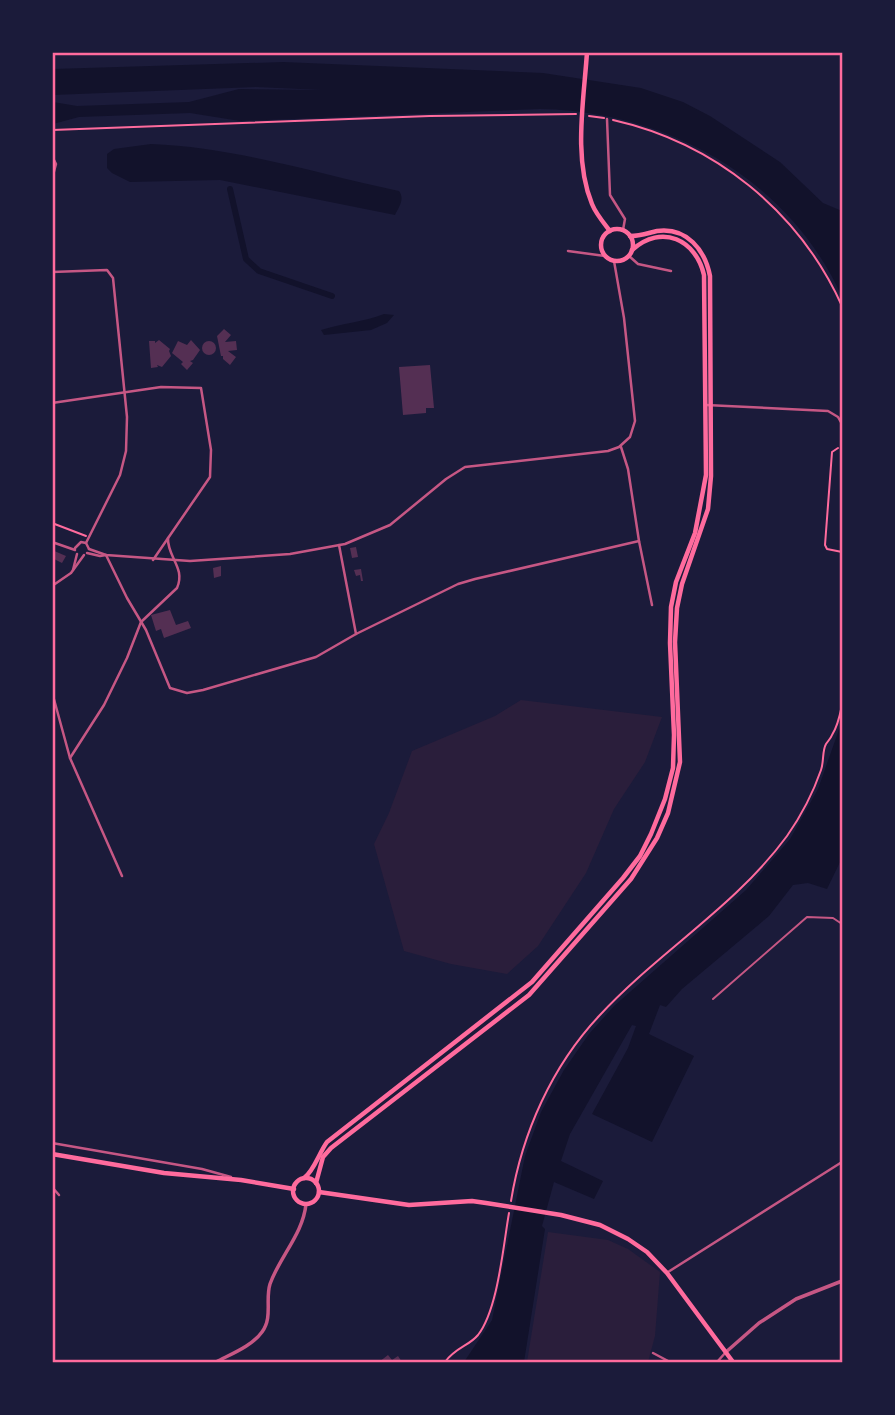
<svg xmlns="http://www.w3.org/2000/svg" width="895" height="1415" viewBox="0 0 895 1415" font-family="'Open Sans',sans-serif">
<rect width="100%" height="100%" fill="#1b1b3a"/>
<g fill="#2a1e3b">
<path d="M521 700 662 717 645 762 614 809 586 873 538 946 507 974 451 964 404 951 374 844 389 813 412 751 495 716Z"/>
<path d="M548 1232 608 1240 628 1249 660 1272 655 1336 648 1362H527Z"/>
</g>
<g fill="#12122b">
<path d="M283 62 543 73 641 88 683 102 710 116 780 162 823 203 842 211V297C789 179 667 111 540 109L240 121 190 113 79 117 53 124V102L77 106 189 102 239 89 323 90 256 87 53 95V69Z"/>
<path d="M151 144C235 147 318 174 399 191 405 199 399 207 395 215L220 180 130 182 112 173 107 168V154L114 149Z"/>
<path d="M384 314 394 315 387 323 371 330 324 335 321 330C343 323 363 322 384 314Z"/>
<path d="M842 721V858L827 889 808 883 793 885 769 916 682 989 666 1007 660 1005 649 1034 694 1056 652 1142 592 1114 628 1048 636 1026 632 1025 570 1134 561 1161 603 1181 594 1199 554 1182 542 1226 545 1229 524 1362H464L492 1320 525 1156 541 1112 564 1070 589 1034 614 1006 746 890 790 839 818 789Z"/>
</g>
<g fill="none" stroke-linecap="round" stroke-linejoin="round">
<path stroke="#12122b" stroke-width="6" d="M230 189 246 259 259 271 332 296"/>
</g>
<g fill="#542f53">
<path d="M224 329 231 335 225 342 236 341 237 350 228 351 236 357 230 365 223 359V356H221L217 336Z"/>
<path d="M159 340 170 349 169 351 171 356 162 367 157 365 158 367 151 368 149 341H155V343Z"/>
<path d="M191 340 200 350 193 360 190 361 193 363 187 370 181 364 183 362 172 353 178 341 187 345Z"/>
<circle cx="209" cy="348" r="7"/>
<path d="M430 365 434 408H426V413L403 415 399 367Z"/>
<path d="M356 547 358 557 352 558 350 548Z"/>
<path d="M52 550 66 556 62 563 52 558Z"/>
<path d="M221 566V576L214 578 213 568Z"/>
<path d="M361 569 363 581H361L360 575 356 576 354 570Z"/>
<path d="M170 610 176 625 188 621 191 628 164 638 161 629 156 631 151 615Z"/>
<path d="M388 1355 392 1360 398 1356 402 1362H379Z"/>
</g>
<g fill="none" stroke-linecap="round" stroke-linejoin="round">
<g stroke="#ff6b9d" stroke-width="2">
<path d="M589 116 604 118"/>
<path d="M613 120C715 143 799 211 842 306"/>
<path d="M52 130 430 116 576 114"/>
<path d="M838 448 832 452 825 545 827 549 842 552"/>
<path d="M52 523 86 536"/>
<path d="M511 1201C522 1133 552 1066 599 1016 658 952 735 907 787 836 801 816 813 793 821 770 824 762 822 751 826 744 828 741 831 738 832 735 838 726 840 715 842 705"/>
<path d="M445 1362C456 1347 469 1346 478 1335 498 1309 503 1247 509 1213"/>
</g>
<path stroke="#c65784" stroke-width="2" d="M713 999 807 917 833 918 842 924"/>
<g stroke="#c65784" stroke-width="2.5">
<path d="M607 119 610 195 625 219 623 230"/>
<path d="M52 156 56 164 52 179"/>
<path d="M568 251 605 256"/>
<path d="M629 256 638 264 671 271"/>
<path d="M52 272 107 270 113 278 127 417 126 451 120 475 86 543"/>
<path d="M52 403 161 387 201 388 211 450 210 477 153 560"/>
<path d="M706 405 828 411 838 417 842 424"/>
<path d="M621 447 628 469 639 541 652 605"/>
<path d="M842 448V443"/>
<path d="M52 542 75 550"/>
<path d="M339 545 356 634"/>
<path d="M75 548 81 542 86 543 89 549"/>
<path d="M89 549 106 555 190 561 290 554 345 544 390 525 446 479 465 467 608 451 619 447 630 437 635 421 624 318 614 261"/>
<path d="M87 553 100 556 106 555"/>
<path d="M106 555 127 598 146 630 170 688 187 693 203 690 316 657 356 634 458 584 475 579 639 541"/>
<path d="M73 570 77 554"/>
<path d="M52 586 71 573 84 555"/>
<path d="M52 692 70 758 122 876"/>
<path d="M70 758 104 705 127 658 141 622 177 588C186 568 167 557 168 538"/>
<path d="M52 1143 202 1169 231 1177"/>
<path d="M52 1187 59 1195"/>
<path d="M668 1272 842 1162"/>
<path d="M653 1353 670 1362"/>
<path d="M717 1362 726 1352"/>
</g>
<g stroke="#c65784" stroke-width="3.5">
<path d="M726 1352 759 1323 796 1299 842 1281"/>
<path d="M216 1362C231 1354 252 1346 262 1332 273 1317 265 1300 270 1284 280 1256 303 1234 306 1204"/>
</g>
<g stroke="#ff6b9d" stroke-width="4.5">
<path d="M587 52C584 100 573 158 592 204 596 214 603 222 610 231"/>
<circle cx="617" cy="245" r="16"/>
<path d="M52 1154 164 1173 241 1180 294 1189"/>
<path d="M304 1178C314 1171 319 1153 327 1142L532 982 623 878 640 856 651 834 665 799 673 768 674 735 670 643 671 607 676 582 695 533 706 475 704 275C696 240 662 223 632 250"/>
<circle cx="306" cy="1191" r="13"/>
<path d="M316 1183 323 1157 331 1148 529 995 631 879 657 838 668 813 680 762 675 642 677 608 682 584 708 509 711 476 710 276C705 250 687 227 657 231 648 233 640 236 630 236"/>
<path d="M319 1192 409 1205 472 1201 486 1203 561 1215 600 1225 628 1239 647 1252 667 1273 733 1362"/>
</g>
</g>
<rect width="895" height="1415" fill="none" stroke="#1b1b3a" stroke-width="108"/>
<rect x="54" y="54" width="787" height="1307" fill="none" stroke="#ff6b9d" stroke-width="2.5"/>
</svg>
